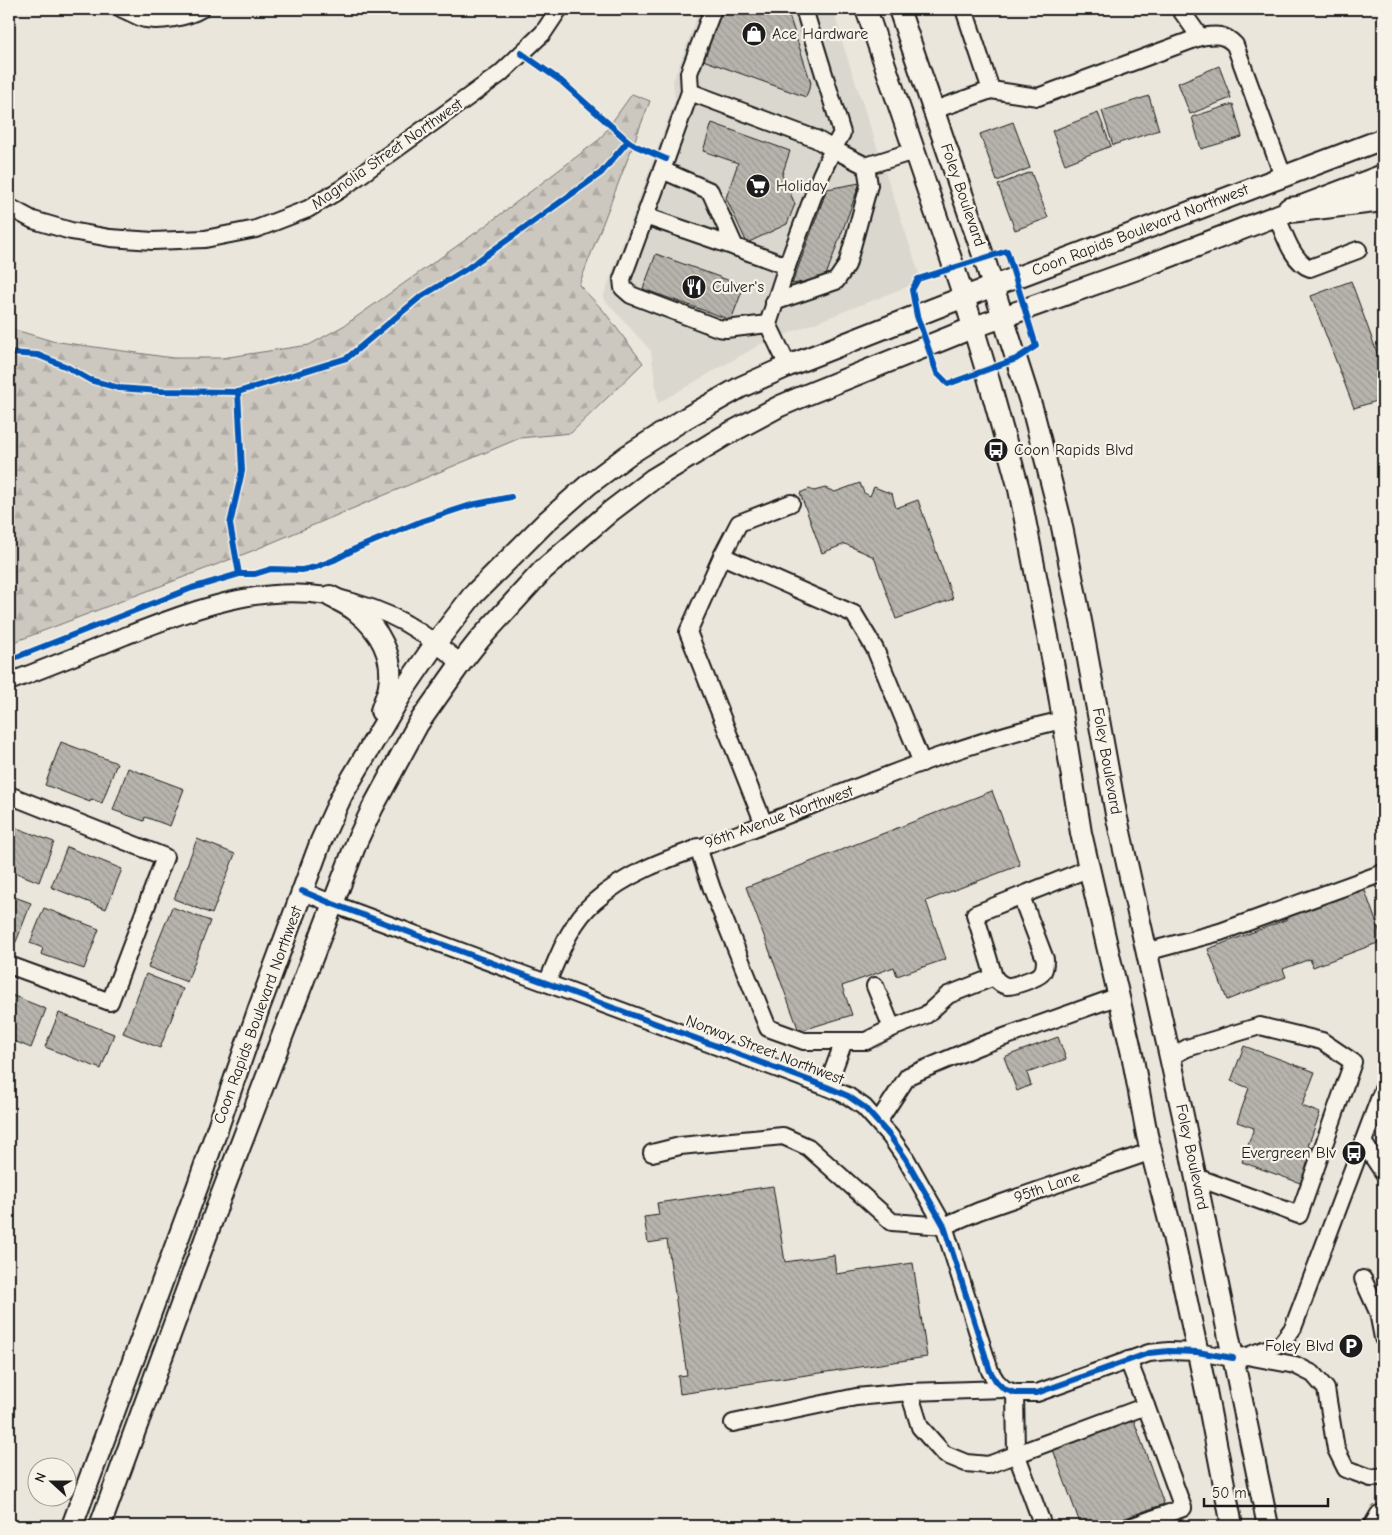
<svg xmlns="http://www.w3.org/2000/svg" width="1392" height="1535" viewBox="0 0 1392 1535" font-family="'Comic Neue',sans-serif">
<defs>
<pattern id="forest-firs" width="22" height="20" patternUnits="userSpaceOnUse" patternTransform="scale(1.25)"><rect width="22" height="20" fill="#ccc8c0"/><path d="M5 1l3.5 6h-7zM16 11l3.5 6h-7z" fill="#afaba4"/></pattern>
<pattern id="building-back-hatch" width="6" height="6" patternUnits="userSpaceOnUse" patternTransform="scale(1.25)"><rect width="6" height="6" fill="#b6b4ac"/><path d="M-1 5l2 2M0 0l6 6M5-1l2 2" fill="none" stroke="#9c9a93"/></pattern>
</defs>
<rect width="100%" height="100%" fill="#eae6dc"/>
<filter id="ink" filterUnits="userSpaceOnUse"><feTurbulence type="fractalNoise" baseFrequency=".02" numOctaves="2"/><feDisplacementMap in="SourceGraphic" scale="10" xChannelSelector="R" yChannelSelector="G"/><feConvolveMatrix kernelMatrix="1 2 1 2 8 2 1 2 1" color-interpolation-filters="sRGB"/></filter>
<g filter="url(#ink)">
<path fill="#dad7ce" d="M700 9H833L845 51 921 279 918 273 914 284 761 344 658 403 651 351 603 298 675 100 673 81Z"/>
<path fill="url(#forest-firs)" stroke="#74726e" d="M632 94 650 101 579 285 603 310 643 363 571 433 520 438 252 551 9 644V328L52 341 173 358H222L309 345 345 325 481 229 600 139Z"/>
<g fill="url(#building-back-hatch)" stroke="#1c1c1c">
<path d="M722 9H787L811 83 806 97 703 60Z"/>
<path d="M1219 66 1231 98 1190 114 1178 83Z"/>
<path d="M1149 96 1159 130 1113 145 1102 111Z"/>
<path d="M1233 104 1242 137 1201 149 1192 117Z"/>
<path d="M1098 113 1111 146 1065 164 1052 131Z"/>
<path d="M1013 122 1030 168 997 181 980 134Z"/>
<path d="M712 123 790 151 782 175 795 204 787 224 747 243 726 198 738 163 703 151Z"/>
<path d="M1031 172 1048 218 1015 230 998 185Z"/>
<path d="M860 183 825 278 792 284 827 189Z"/>
<path d="M656 254 744 286 731 320 643 289Z"/>
<path d="M1351 281 1383 369V399L1354 408 1311 296Z"/>
<path d="M860 483 864 493 870 496 874 487 892 494 896 508 918 500 953 599 896 619 874 557 845 544 822 553 800 493 809 489 814 491 825 488 835 492Z"/>
<path d="M61 742 117 763 102 803 91 799 90 802 45 785Z"/>
<path d="M128 768 184 789 170 826 145 817 144 821 113 810Z"/>
<path d="M992 791 1020 865 926 901 946 959 897 976 894 967 842 986 852 1015 799 1031 746 887Z"/>
<path d="M9 825 54 842 39 882 9 870Z"/>
<path d="M197 839 235 854 212 914 174 899Z"/>
<path d="M67 847 122 869 106 909 51 887Z"/>
<path d="M1363 885 1383 941 1313 967 1310 959 1283 969 1286 977 1227 1000 1208 949 1288 919 1286 914Z"/>
<path d="M9 895 31 903 16 942 9 940Z"/>
<path d="M172 907 210 921 187 982 148 967Z"/>
<path d="M44 908 99 929 84 969 41 954 43 948 30 943Z"/>
<path d="M146 974 183 989 160 1048 123 1033Z"/>
<path d="M9 994 46 1009 31 1048 9 1039Z"/>
<path d="M59 1013 114 1034 101 1069 45 1047Z"/>
<path d="M1058 1037 1066 1059 1027 1073 1031 1085 1017 1091 1004 1057Z"/>
<path d="M1244 1046 1315 1072 1302 1106 1320 1113 1308 1146 1316 1149 1303 1184 1242 1162 1254 1128 1237 1122 1249 1088 1231 1081Z"/>
<path d="M773 1186 785 1262 834 1255 836 1274 913 1263 927 1357 680 1394 678 1376 687 1375 667 1240 648 1243 644 1217 659 1215 657 1203Z"/>
<path d="M1133 1418 1164 1504 1103 1526H1081L1052 1447Z"/>
</g>
<g fill="none" stroke-linecap="round" stroke-linejoin="round">
<defs>
<g id="minor">
<path d="M122 9C130 12 138 17 145 19 160 22 188 17 201 9"/>
<path d="M713 9 689 73 690 92 662 170 710 191 735 247 787 266 768 324 788 366"/>
<path d="M804 9 842 133 833 149 866 166 914 151"/>
<path d="M964 9 991 90"/>
<path d="M1180 9 1200 37"/>
<path d="M690 92 816 139 833 149 821 175 787 266"/>
<path d="M934 110 991 90 1038 97 1200 37C1215 35 1224 33 1235 45L1283 176"/>
<path d="M662 170 622 279 623 288 631 295 718 328 726 329 768 324"/>
<path d="M9 207 33 220 71 231 110 238 153 241 205 239 256 229 308 209 341 189 500 74 543 33 559 9"/>
<path d="M1276 215C1284 232 1292 262 1310 268L1358 250"/>
<path d="M645 216 735 247"/>
<path d="M774 302 836 281 847 265 869 185 866 166"/>
<path d="M722 556 739 523 791 503"/>
<path d="M9 682C48 667 86 652 125 636 200 607 276 577 356 603 377 609 400 619 418 631 433 641 447 652 461 663"/>
<path d="M9 795 165 857 110 1002 9 965"/>
<path d="M764 824 688 632 722 556 854 614 875 649 922 763"/>
<path d="M698 847 712 889 768 1028 804 1041H866L892 1028 926 1015 948 995 994 977 975 914 1090 868"/>
<path d="M302 891 333 904 827 1087 848 1096 864 1107 890 1136 906 1159 944 1226 990 1371 996 1381 1004 1389 1015 1393H1037L1149 1353 1169 1351 1197 1352 1233 1358 1247 1356 1282 1343 1293 1328 1383 1089"/>
<path d="M1146 952 1220 932 1383 873"/>
<path d="M994 977C997 981 1001 985 1007 986 1012 987 1037 978 1041 974 1045 970 1045 964 1045 959L1021 896"/>
<path d="M547 983C559 955 570 923 594 902 638 863 693 852 746 831 850 791 955 744 1063 720"/>
<path d="M875 986 892 1028"/>
<path d="M1170 1057 1187 1048 1260 1026 1322 1041 1353 1062 1299 1215 1196 1177"/>
<path d="M827 1087 844 1041"/>
<path d="M878 1122 908 1076 979 1046 1119 996"/>
<path d="M1363 1142 1383 1172"/>
<path d="M652 1153 680 1146 783 1136 808 1147 892 1222 944 1226 979 1211 1152 1151"/>
<path d="M1363 1279 1378 1312 1383 1338"/>
<path d="M1247 1356 1295 1365 1313 1374 1326 1389 1336 1449 1346 1469 1371 1478 1383 1476"/>
<path d="M909 1392 920 1427 944 1454 966 1463 988 1465 1146 1406 1128 1360"/>
<path d="M1015 1393 1016 1453 1043 1526"/>
<path d="M733 1423 856 1397 909 1392 1004 1389"/>
<path d="M1133 1526 1183 1508 1146 1406"/>
<path d="M1372 1526 1379 1514 1383 1513"/>
</g>
<g id="major">
<path d="M866 9 964 297 986 370 1019 489 1057 683 1081 833 1132 1054 1147 1135 1173 1236 1206 1391 1232 1526"/>
<path d="M899 9 984 258 1033 411 1060 517 1082 626 1116 814 1182 1111 1268 1526"/>
<path d="M330 596C339 601 349 605 357 612 379 629 395 657 389 686 388 694 383 703 381 711"/>
<path d="M72 1526 198 1185 259 1008 321 841 342 795 407 685 435 644 473 595 547 521 588 485 628 455 686 418 741 387 788 366 938 307 1383 139"/>
<path d="M100 1526 221 1196 357 841 373 807 418 724 461 663 480 639 543 570 611 511 653 479 724 436 780 406 806 395 972 328 1140 268 1383 175"/>
</g>
<path id="highway" d="M1290 210 1383 199"/>
</defs>
<use href="#minor" stroke="#1c1c1c" stroke-width="20"/>
<use href="#major" stroke="#1c1c1c" stroke-width="24"/>
<use href="#highway" stroke="#1c1c1c" stroke-width="28"/>
<use href="#minor" stroke="#f7f3e8" stroke-width="16"/>
<use href="#major" stroke="#f7f3e8" stroke-width="20"/>
<use href="#highway" stroke="#f7f3e8" stroke-width="24"/>
<defs>
<g id="cycleway">
<path d="M521 53 561 81 628 141 636 146 666 159"/>
<path d="M1007 251 1036 346 1016 359 948 384 937 373 917 316 912 290 918 279Z"/>
<path d="M9 353 38 355 67 367 90 380 119 388 160 391 238 392 347 358 419 298 468 268 601 173 628 141"/>
<path d="M238 392 242 471 230 524 239 574"/>
<path d="M9 660 192 588 239 574H255L271 569 302 570 316 567 334 560 355 549 422 521 471 505 511 497"/>
<path d="M302 891 333 904 827 1087 848 1096 864 1107 890 1136 906 1159 944 1226 990 1371 996 1381 1004 1389 1015 1393H1037L1149 1353 1169 1351 1197 1352 1233 1358"/>
</g>
</defs>
<use href="#cycleway" stroke="#f7f3e8" stroke-width="9"/>
<use href="#cycleway" stroke="#0057b8" stroke-width="6"/>
</g>
</g>
<defs>
<symbol id="shop-disc" viewBox="-11 -11 22 22"><circle r="9.5" fill="#1c1c1c" stroke="#f7f3e8"/><path d="M-5-2.5h2.3a2.7 3.5 0 0 1 5.4 0H5L5.5 6h-11ZM-1.5-2.5h3a1.5 2.3 0 0 0-3 0Z" fill="#fff"/></symbol>
<symbol id="supermarket-disc" viewBox="-11 -11 22 22"><circle r="9.5" fill="#1c1c1c" stroke="#f7f3e8"/><path d="M-6-5.5h2.5l.6 2H6L4.5 2H-2.5L-4.4-4H-6ZM-1.5 3.2a1.3 1.3 0 1 0 .1 0ZM3 3.2a1.3 1.3 0 1 0 .1 0Z" fill="#fff"/></symbol>
<symbol id="restaurant-disc" viewBox="-11 -11 22 22"><circle r="9.5" fill="#1c1c1c" stroke="#f7f3e8"/><path d="M-5-6h1v4h1v-4h1v4h1v-4h1v5L-1.5 .5V6h-2V.5L-5-1ZM5-6V6H3V1.5H1.5Q1.5-4 5-6Z" fill="#fff"/></symbol>
<symbol id="bus-disc" viewBox="-11 -11 22 22"><circle r="9.5" fill="#1c1c1c" stroke="#f7f3e8"/><path d="M-5-6H5V4H4V6H2V4H-2V6H-4V4H-5ZM-3.5-4V0h7V-4ZM-3.5 1.2v1.5H-2V1.2ZM2 1.2v1.5H3.5V1.2Z" fill="#fff"/></symbol>
<symbol id="parking-disc" viewBox="-11 -11 22 22"><circle r="9.5" fill="#1c1c1c" stroke="#f7f3e8"/><path d="M-3.5-5.5H1a3.5 3.5 0 0 1 0 7H-1V5.5H-3.5ZM-1-3.4V-.6H.8a1.4 1.4 0 0 0 0-2.8Z" fill="#fff"/></symbol>
</defs>
<g fill-rule="evenodd">
<use href="#shop-disc" x="740" y="20" width="28" height="28"/>
<use href="#supermarket-disc" x="744" y="172" width="28" height="28"/>
<use href="#restaurant-disc" x="680" y="273" width="28" height="28"/>
<use href="#bus-disc" x="982" y="436" width="28" height="28"/>
<use href="#bus-disc" x="1340" y="1139" width="28" height="28"/>
<use href="#parking-disc" x="1337" y="1332" width="28" height="28"/>
</g>
<g text-anchor="middle" dominant-baseline="central" stroke-width="4.5" stroke-linejoin="round" paint-order="stroke">
<g font-size="16" fill="#1c1c1c" stroke="#f7f3e8" text-anchor="start">
<text x="772" y="34">Ace Hardware</text>
<text x="776" y="186">Holiday</text>
<text x="712" y="287">Culver's</text>
<text x="1014" y="450">Coon Rapids Blvd</text>
<text x="1336" y="1153" text-anchor="end">Evergreen Blv</text>
<text x="1334" y="1346" text-anchor="end">Foley Blvd</text>
</g>
<g font-size="16" fill="#1c1c1c" stroke="#f7f3e8">
<text transform="translate(387 154) rotate(-35)">Magnolia Street Northwest</text>
<text transform="translate(963 195) rotate(71)">Foley Boulevard</text>
<text transform="translate(1140 230) rotate(-21)">Coon Rapids Boulevard Northwest</text>
<text transform="translate(1107 761) rotate(80)">Foley Boulevard</text>
<text transform="translate(779 817) rotate(-20)">96th Avenue Northwest</text>
<text transform="translate(258 1015) rotate(-70)">Coon Rapids Boulevard Northwest</text>
<text transform="translate(765 1050) rotate(21)">Norway Street Northwest</text>
<text transform="translate(1192 1157) rotate(78)">Foley Boulevard</text>
<text transform="translate(1047 1187) rotate(-19)">95th Lane</text>
</g>
</g>
<rect width="1392" height="1535" fill="none" stroke="#f7f3e8" stroke-width="30"/>
<rect x="15" y="15" width="1362" height="1505" fill="none" stroke="#1c1c1c" stroke-width="2" filter="url(#ink)"/>
<g transform="translate(52 1482) rotate(291)"><circle r="24" fill="#f7f3e8" stroke="#9f9d96"/>
<path d="M0-4L9 19L0 12L-9 19Z" fill="#1c1c1c"/>
<text y="-8" font-size="14" font-weight="bold" text-anchor="middle" fill="#1c1c1c">N</text>
</g>
<path d="M1204 1498v8h124v-8" fill="none" stroke="#1c1c1c" stroke-width="2.5"/>
<text x="1212" y="1498" font-size="15" fill="#1c1c1c" stroke="#f7f3e8" stroke-width="4" paint-order="stroke">50 m</text>
</svg>
